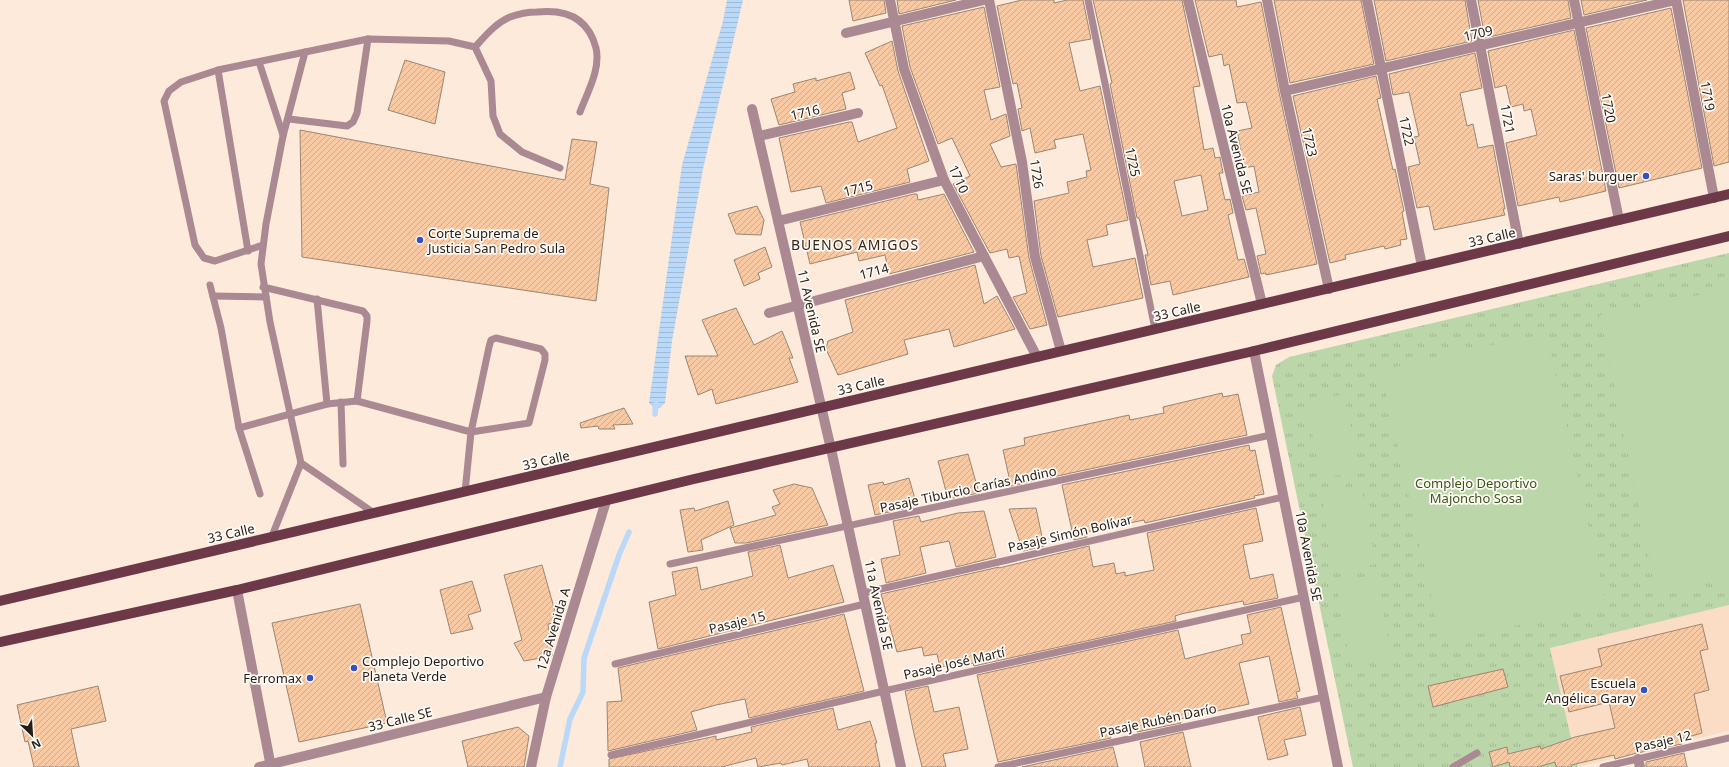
<svg xmlns="http://www.w3.org/2000/svg" width="1729" height="767" viewBox="0 0 1729 767" font-family="'Noto Sans',sans-serif">
<defs>
<pattern id="grass-tufts" width="24" height="20" patternUnits="userSpaceOnUse"><rect width="24" height="20" fill="#bbd6a9"/><path d="M3 7l-1-3M5 7V3M7 7l1-3M15 17l-1-3M17 17v-4M19 17l1-3" fill="none" stroke="#a1b791"/></pattern>
<pattern id="water-rules" width="6" height="5" patternUnits="userSpaceOnUse"><rect width="6" height="5" fill="#bad8f8"/><path d="M0 2.5h6" fill="none" stroke="#a0b9d4"/></pattern>
<pattern id="building-hatch" width="6" height="6" patternUnits="userSpaceOnUse"><rect width="6" height="6" fill="#f8c9a2"/><path d="M-1 1l2-2M0 6l6-6M5 7l2-2" fill="none" stroke="#d4ac8b"/></pattern>
</defs>
<rect width="100%" height="100%" fill="#fdeada"/>
<path fill="#fbddc5" d="M1729 605V731L1578 767 1550 648Z"/>
<path fill="url(#grass-tufts)" d="M1729 253V605L1550 648 1578 767H1353L1272 376 1276 365 1289 357Z"/>
<g fill="#bbd6a9">
<path d="M1729 289V579L1656 594 1600 315Z"/>
<path d="M1546 333 1606 606 1441 642 1381 370Z"/>
<path d="M1344 394 1360 471 1321 479 1306 402Z"/>
<path d="M1361 485 1376 564 1335 571 1321 493Z"/>
<path d="M1377 577 1391 656 1350 663 1336 584Z"/>
</g>
<path fill="url(#water-rules)" d="M727 0H743L703 169 672 341 665 403 661 407 655 409 649 403 682 165 723 21Z"/>
<g fill="none" stroke-linecap="round" stroke-linejoin="round">
<g stroke="#bad8f8" stroke-width="5.5">
<path d="M655 414 656 403"/>
<path d="M560 767 570 719 583 692 584 658 619 555 629 532"/>
</g>
</g>
<g fill="url(#building-hatch)" stroke="#9b8674" fill-rule="evenodd">
<path d="M849 0H884L886 13 853 21Z"/>
<path d="M897 0H956L899 14Z"/>
<path d="M1022 0H1054V3L1067 0H1083L1091 39 1069 43 1080 91 1100 86 1128 220 1106 225 1108 235 1087 240 1093 267 1135 258 1143 298 1058 317 1041 256 1034 201 1069 193 1067 182 1087 177 1086 171 1091 170 1083 134 1054 140 1056 148 1035 153 1030 128 1022 131 1018 109 1022 108 1017 83 1013 84 997 6Z"/>
<path d="M1093 0H1182L1200 86 1193 87 1204 150 1213 148 1215 158 1220 157 1223 173H1219L1225 200 1230 199 1233 213 1228 215 1238 260 1244 259 1249 277 1173 295 1170 281 1151 285 1145 255H1148L1139 218H1137L1110 84 1112 83ZM1201 175 1208 210 1182 216 1174 181Z"/>
<path d="M1195 0H1236L1237 7 1261 2 1279 92 1317 264 1266 275V273L1261 274 1257 256 1266 254 1256 208 1246 210 1242 196 1259 192 1254 166 1236 170 1232 154 1241 151 1237 131 1252 128 1246 102 1237 103 1229 64 1224 66 1222 54 1209 57Z"/>
<path d="M1274 0H1361L1374 64 1290 83Z"/>
<path d="M1374 0H1465L1472 41 1386 61Z"/>
<path d="M1478 0H1568L1571 18 1485 38Z"/>
<path d="M1581 0H1647L1584 15Z"/>
<path d="M1683 0H1729V162L1714 166Z"/>
<path d="M984 7 1000 87 984 90 991 120 1006 114 1010 136 990 144 1001 167 1016 164 1029 258 1047 325 1030 329 1013 297 1027 293 1019 256 1009 258 1007 249 990 253 953 184 970 176 952 138 938 144 910 67 902 26Z"/>
<path d="M1671 8 1702 168 1619 188 1586 28Z"/>
<path d="M1574 30 1606 191 1560 202 1559 197 1518 206 1506 143 1537 135 1531 109 1524 111 1523 104 1511 107 1506 85 1495 88 1488 51Z"/>
<path d="M892 41 898 71 929 161 907 169 910 182 826 203 821 186 791 192 779 138 849 122H852L858 142 897 128 882 85 880 86 865 53Z"/>
<path d="M1475 53 1482 88 1460 93 1467 126 1473 124 1478 148 1493 145 1505 209H1503L1505 215 1434 230 1429 206 1417 208 1408 167 1420 164 1414 137 1419 136 1409 92 1393 95 1389 74Z"/>
<path d="M405 60 445 72 435 124 388 110Z"/>
<path d="M850 72 855 89 842 93 846 109 779 125 771 99 795 92 793 84 816 78V81Z"/>
<path d="M1376 76 1381 98 1377 99 1393 170 1395 169 1404 211 1402 212 1407 239 1400 240 1401 245 1385 249 1384 246 1345 255 1346 259 1330 263 1293 96Z"/>
<path d="M300 130 565 180 572 139 597 142 590 184 609 188 596 301 302 257Z"/>
<path d="M914 194H917L918 200 944 194 974 252 889 274 885 255 859 261 857 252 810 264 800 222Z"/>
<path d="M757 206 764 220 761 235 736 234 728 214Z"/>
<path d="M765 247 772 267 758 273 760 279 744 286 734 260Z"/>
<path d="M975 265 984 304 997 296 1015 329 954 347 949 329 904 340 908 354 838 375 826 349 828 341 853 332 845 300Z"/>
<path d="M736 308 754 345 782 331 793 358H789L798 382 716 404 712 389 698 395 685 356H718L702 320Z"/>
<path d="M1222 393 1223 397 1238 394 1247 435 1011 486 1003 450 1025 445 1024 438 1129 415 1130 420 1164 413 1163 407Z"/>
<path d="M624 408 633 424 613 425 615 429H599L598 426 581 428 580 423Z"/>
<path d="M1249 445 1250 451 1255 450 1264 494 1254 496 1255 498 1145 523 1144 520 1086 532 1087 537 1074 540 1062 485Z"/>
<path d="M968 454 979 493 948 499 938 461Z"/>
<path d="M909 478 917 506 875 515 868 485 883 482 884 485Z"/>
<path d="M794 484 812 488 828 525 746 543H735L730 528 776 515 772 507 780 504 773 490Z"/>
<path d="M728 501 734 525 701 540 703 550 688 552 680 510 694 508 695 511Z"/>
<path d="M1036 508 1044 546 1023 551 1009 509Z"/>
<path d="M1256 508 1263 541 1243 545 1250 579 1273 574 1278 598 1244 605 1243 601 1181 614 1175 616 1176 621 974 666 973 663 956 667V664L940 667 937 654 924 656 922 647 897 652 881 594 999 567V568L1089 546 1093 567 1114 563 1116 574 1125 572V576L1154 570 1147 533Z"/>
<path d="M984 511 996 557 956 567 949 541 920 547 926 573 886 583 881 559 900 555 893 521 919 516 921 522 958 513Z"/>
<path d="M780 545 788 578 833 565 844 602 658 649 649 602 676 595 672 572 697 567 701 590 753 576 748 552Z"/>
<path d="M542 565 558 622 548 624 552 656 524 661 514 643 522 640 504 575Z"/>
<path d="M472 581 481 611 468 615 473 629 451 634 440 590Z"/>
<path d="M360 604 387 723 299 742 272 623Z"/>
<path d="M1281 607 1300 691 1296 692 1298 698 1279 702 1269 656 1239 663 1249 704 1180 719 1181 723 1137 732V729L1110 735 1111 738 998 762 977 675 1178 630 1185 659 1243 644 1241 635 1251 633 1247 615Z"/>
<path d="M844 614 864 691 749 718 745 699 716 705 691 712 697 730 608 751 607 702 622 701 618 668Z"/>
<path d="M1702 624 1708 649 1700 651 1709 690 1694 694 1702 733 1681 739 1682 744 1637 753 1615 759 1614 755 1571 765V767H1556L1555 762 1538 767H1510L1509 762 1493 767 1489 752 1507 747 1508 754 1540 746 1541 749 1575 737 1615 728 1609 702 1569 712 1560 676 1602 666 1598 649Z"/>
<path d="M1503 669 1508 687 1433 707 1428 686Z"/>
<path d="M98 686 106 721 71 729 79 767H34L28 741 25 742 17 705Z"/>
<path d="M928 686 934 712 959 707 968 749 943 754 946 767H922L914 734 905 691Z"/>
<path d="M1300 707 1306 735 1284 740 1288 755 1268 760 1258 717Z"/>
<path d="M833 708 838 730 870 721 877 743H875L880 767H809L807 759 782 765 781 763 758 767 756 758 722 767H609V759L716 736V740L752 732 751 727Z"/>
<path d="M518 727 529 736 524 767H468L462 741Z"/>
<path d="M1183 732 1191 767H1145L1140 742Z"/>
<path d="M1113 747 1118 767H1022Z"/>
<path d="M1684 753 1687 767H1646V762Z"/>
</g>
<g fill="none" stroke-linecap="round" stroke-linejoin="round">
<g stroke="#aa8992" stroke-width="7">
<path d="M1088 0 1155 329"/>
<path d="M475 47C486 35 496 23 510 17 518 14 529 12 537 12 565 9 588 17 596 48 601 69 587 93 580 112"/>
<path d="M259 62 283 135"/>
<path d="M218 70 248 251"/>
<path d="M289 119 347 126 353 122 357 113 368 39"/>
<path d="M263 245 215 261 204 258 195 245 164 101 169 91 181 82 218 70 368 39 449 41 475 47 491 81 493 116 500 134 522 152 560 168"/>
<path d="M210 285 221 328 239 428"/>
<path d="M263 287 363 311 367 316V321L357 401"/>
<path d="M213 296 266 297"/>
<path d="M317 299 327 404"/>
<path d="M496 338 541 349 545 354V360L529 423 471 432 489 347 491 340Z"/>
<path d="M341 402 343 464"/>
<path d="M301 463 270 322 261 264 266 224 283 136 305 52"/>
<path d="M260 494 239 428 327 404 357 401 471 432 465 492"/>
<path d="M272 536 301 463 374 513"/>
<path d="M670 564 1271 435"/>
<path d="M863 593 1283 497"/>
<path d="M615 664 865 604"/>
<path d="M611 755 884 691 1304 597"/>
<path d="M998 767 1324 697"/>
<path d="M1453 767 1477 753"/>
<path d="M1603 767 1729 738"/>
</g>
<g stroke="#aa8992" stroke-width="10">
<path d="M890 0 904 69 944 180 1037 357"/>
<path d="M989 0 1022 162 1035 257 1061 351"/>
<path d="M1188 0 1262 304"/>
<path d="M1267 0 1285 91 1329 289"/>
<path d="M1367 0 1422 266"/>
<path d="M1471 0 1519 244"/>
<path d="M1574 0 1619 220"/>
<path d="M1676 0 1714 198"/>
<path d="M846 33 984 0"/>
<path d="M1285 91 1676 0"/>
<path d="M752 109 831 449 901 767"/>
<path d="M759 136 858 113"/>
<path d="M778 221 944 180"/>
<path d="M769 313 984 256"/>
<path d="M1254 351 1338 767"/>
<path d="M237 590 271 767"/>
<path d="M1638 759 1640 767"/>
<path d="M259 767 546 697"/>
<path d="M531 767 546 697 606 501"/>
</g>
<g stroke="#6d3848" stroke-width="10">
<path d="M0 601 1729 194"/>
<path d="M0 642 237 590 694 479 1254 351 1729 236"/>
</g>
</g>
<g fill="#3550c1" stroke="#fffaf6" stroke-width="1.5">
<circle cx="1646" cy="176" r="4"/>
<circle cx="420" cy="240" r="4"/>
<circle cx="354" cy="668" r="4"/>
<circle cx="310" cy="678" r="4"/>
<circle cx="1644" cy="690" r="4"/>
</g>
<g text-anchor="middle" dominant-baseline="central" stroke-width="3.5" stroke-linejoin="round" paint-order="stroke">
<g font-size="13" fill="#251d16" stroke="#fffaf6">
<text transform="translate(1478 33) rotate(-13)">1709</text>
<text transform="translate(1708 96) rotate(79)">1719</text>
<text transform="translate(1609 108) rotate(79)">1720</text>
<text transform="translate(805 112) rotate(-13)">1716</text>
<text transform="translate(1508 119) rotate(79)">1721</text>
<text transform="translate(1407 131) rotate(78)">1722</text>
<text transform="translate(1310 142) rotate(78)">1723</text>
<text transform="translate(1237 149) rotate(76)">10a Avenida SE</text>
<text transform="translate(1133 162) rotate(78)">1725</text>
<text transform="translate(1037 174) rotate(81)">1726</text>
<text transform="translate(959 179) rotate(65)">1710</text>
<text transform="translate(858 188) rotate(-14)">1715</text>
<text transform="translate(1492 237) rotate(-13)">33 Calle</text>
<text transform="translate(874 271) rotate(-15)">1714</text>
<text transform="translate(812 311) rotate(77)">11 Avenida SE</text>
<text transform="translate(1177 311) rotate(-13)">33 Calle</text>
<text transform="translate(861 385) rotate(-13)">33 Calle</text>
<text transform="translate(546 460) rotate(-13)">33 Calle</text>
<text transform="translate(968 489) rotate(-12)">Pasaje Tiburcio Carías Andino</text>
<text transform="translate(231 533) rotate(-13)">33 Calle</text>
<text transform="translate(1070 533) rotate(-13)">Pasaje Simón Bolívar</text>
<text transform="translate(1309 556) rotate(79)">10a Avenida SE</text>
<text transform="translate(879 605) rotate(78)">11a Avenida SE</text>
<text transform="translate(737 622) rotate(-14)">Pasaje 15</text>
<text transform="translate(553 629) rotate(-73)">12a Avenida A</text>
<text transform="translate(954 663) rotate(-13)">Pasaje José Martí</text>
<text transform="translate(400 719) rotate(-14)">33 Calle SE</text>
<text transform="translate(1158 720) rotate(-12)">Pasaje Rubén Darío</text>
<text transform="translate(1663 741) rotate(-13)">Pasaje 12</text>
</g>
<g font-size="13" fill="#251d16" stroke="#fffaf6" text-anchor="end">
<text x="1638" y="176">Saras' burguer</text>
<text x="428" y="233" text-anchor="start">Corte Suprema de<tspan x="428" dy="15">Justicia San Pedro Sula</tspan></text>
<text x="362" y="661" text-anchor="start">Complejo Deportivo<tspan x="362" dy="15">Planeta Verde</tspan></text>
<text x="302" y="678">Ferromax</text>
<text x="1636" y="683">Escuela<tspan x="1636" dy="15">Angélica Garay</tspan></text>
</g>
<g font-size="13" fill="#375819" stroke="#fffaf6">
<text x="1476" y="483">Complejo Deportivo<tspan x="1476" dy="15">Majoncho Sosa</tspan></text>
</g>
<g font-size="14" letter-spacing="1" fill="#382617" stroke="#fffaf6">
<text x="855" y="244">BUENOS AMIGOS</text>
</g>
</g>
<g transform="translate(32 735) rotate(155)" stroke="#fffaf6" stroke-width="3" paint-order="stroke">
<path d="M0-3L7 15L0 10L-7 15Z" fill="#251d16"/>
<text y="-6" font-size="11" font-weight="bold" text-anchor="middle" fill="#251d16">N</text>
</g>
</svg>
